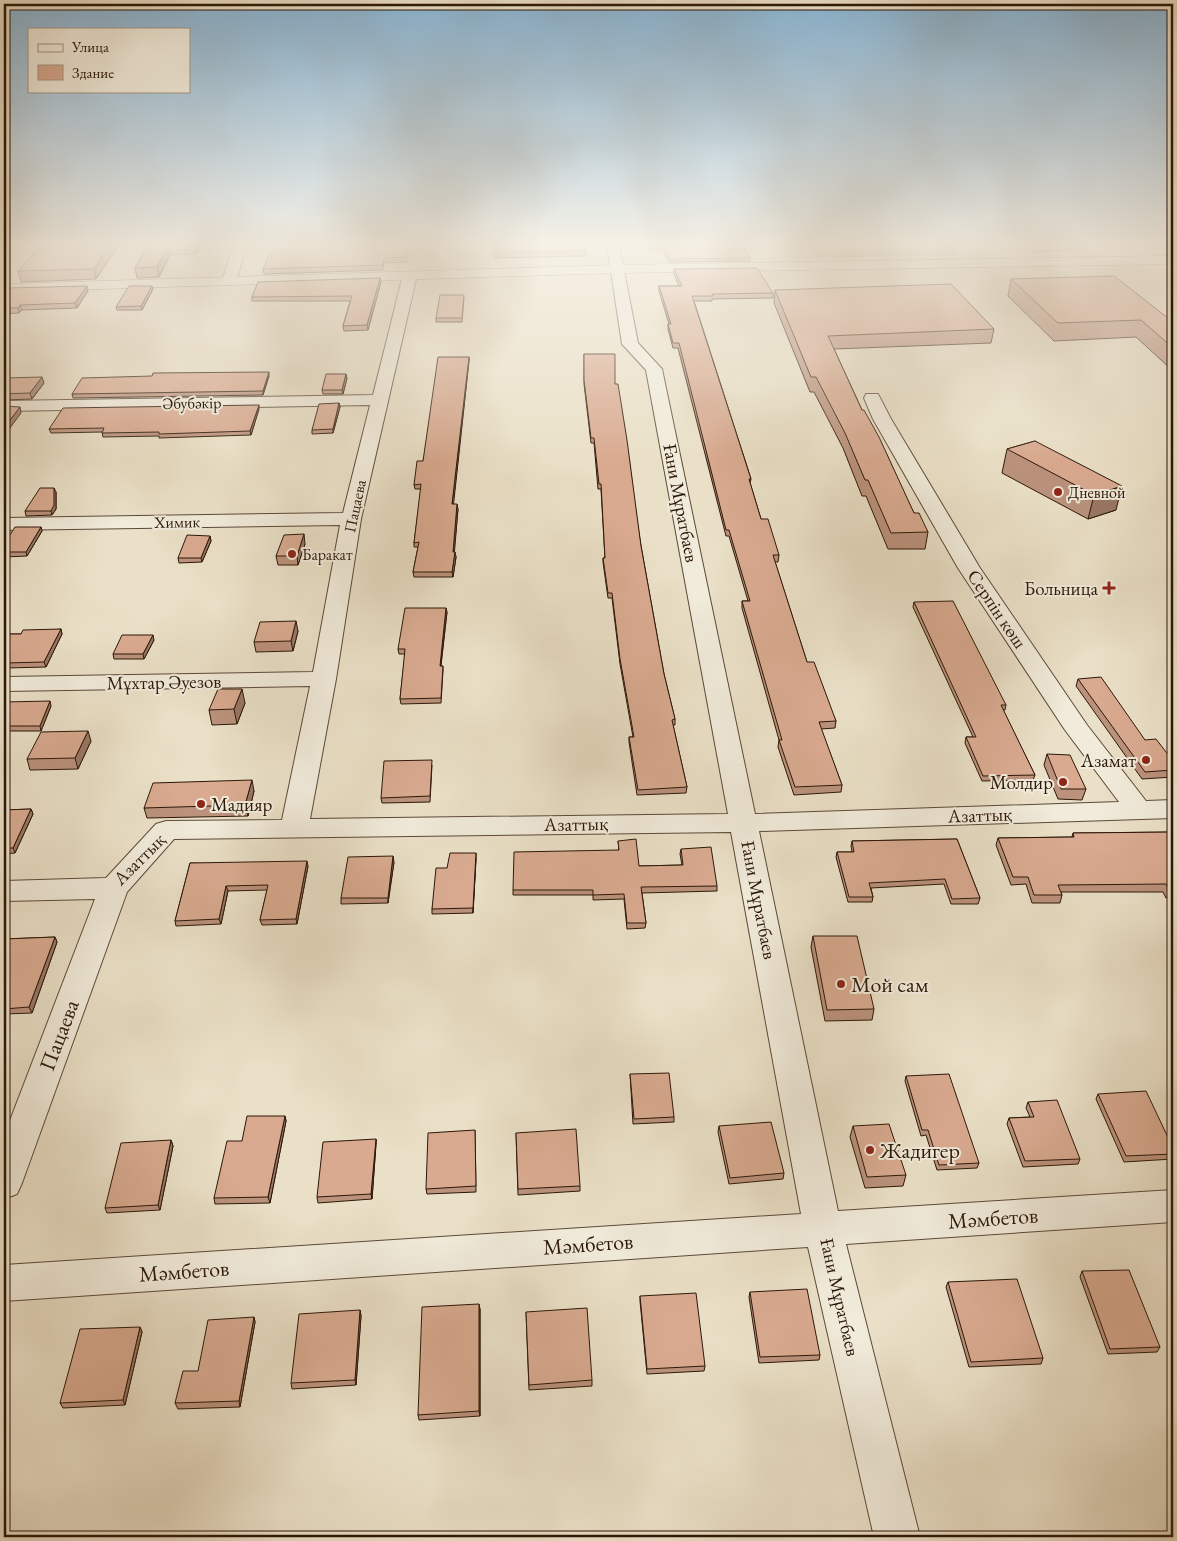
<svg xmlns="http://www.w3.org/2000/svg" width="1177" height="1541" viewBox="0 0 1177 1541" font-family="'EB Garamond',serif">
<rect width="100%" height="100%" fill="#eae0c7"/>
<filter id="stains"><feTurbulence type="fractalNoise" baseFrequency=".004" numOctaves="4"/><feColorMatrix values="0 0 0 0 .2 0 0 0 0 .09 0 0 0 0 .02 0 0 0 .5 -.17"/></filter>
<radialGradient id="worn" r=".72"><stop offset=".6" stop-color="#630" stop-opacity="0"/><stop offset="1" stop-color="#630" stop-opacity=".3"/></radialGradient>
<path fill="#bfc090" stroke="#766c4c" d="M809 245H950L958 254 816 257Z"/>
<g fill="none" stroke-linecap="round" stroke-linejoin="round">
<defs>
<g id="minor">
<path d="M234 245H247L236 281 229 285 222 281Z"/>
<path d="M607 245H619L638 343 662 369 755 814 1119 802 1065 730 958 568 873 419 864 398 866 394H878L891 419 980 568 1087 725 1146 801 1173 800V818L759 831 838 1211 1173 1190V1222L846 1244 920 1537H874L808 1247 4 1301V1265L801 1214 731 832 174 839 127 892 22 1183 17 1194 4 1199V1136L95 899 4 901V881L106 878 156 824 166 821 282 820 310 686 4 691V677L313 672 340 525 4 530V518L343 513 370 405 4 411V401L373 395 403 275 405 272H415L417 275 361 519 336 679 310 819 728 814 646 370 622 344Z"/>
</g>
<path id="tertiary" d="M1173 256V264L617 273 4 292V284L617 265Z"/>
</defs>
<use href="#minor" stroke="#5c4938" stroke-width="2"/>
<use href="#tertiary" stroke="#5c4938" stroke-width="1"/>
<use href="#minor" fill="#f1ebdb" fill-rule="evenodd"/>
<use href="#tertiary" fill="#f1ebdb" fill-rule="evenodd"/>
</g>
<g fill="#bb927c" stroke="#2c1708">
<path d="M119 245 96 279 21 282 18 271Z"/>
<path d="M148 245H201L197 254 170 255 159 277 137 278 135 268Z"/>
<path d="M406 245 407 262 384 263 383 270 264 274 263 269Z"/>
<path d="M494 245 586 251V256L494 258Z"/>
<path d="M647 245H742L750 258V261L669 262 663 250H648Z"/>
<path d="M1026 245H1072L1071 250 1034 252Z"/>
<path d="M674 269 773 293V298L712 299V301H694L751 479 750 483 761 519 779 555 778 562H775L807 662 836 721 835 728 821 729 842 785 841 792 794 795 778 747 779 740 742 608V601H748L729 536H726L678 348H673L668 329V324H669L659 291V286H679L674 274Z"/>
<path d="M1011 279 1173 322V371L1136 337 1054 341 1008 296Z"/>
<path d="M381 282 368 330 344 331 343 326 350 301H252V297Z"/>
<path d="M153 289 142 310H117L116 307Z"/>
<path d="M775 290 994 329 991 343 834 349 862 410 914 513 928 532 925 549H888L866 496H862L843 448 814 392H810L774 303Z"/>
<path d="M88 291 77 308 22 310 19 313 4 314V294Z"/>
<path d="M464 298 462 322H436V318Z"/>
<path d="M584 354 615 384 641 546 664 674 675 719V725H673L687 787 686 793 637 795 629 742V737H633L620 664 612 598H608L603 562V558H605L601 489H598L594 443H591L584 384Z"/>
<path d="M469 357V361L453 504 458 509 454 552 456 557 453 577H414L413 572 418 547H414V543L421 489H415L414 485 423 461Z"/>
<path d="M269 376 263 395 73 398 72 394Z"/>
<path d="M4 378 44 383 32 399 4 400Z"/>
<path d="M347 378 343 394H323L322 390Z"/>
<path d="M339 403 340 407 333 433 312 434V430Z"/>
<path d="M259 409 251 435 159 438V436L103 437 102 432 51 433 49 429Z"/>
<path d="M1035 441 1116 510 1088 519 1002 473 1007 449Z"/>
<path d="M56 492V509L52 515 26 516 25 511Z"/>
<path d="M41 527 42 531 27 556 4 557V544Z"/>
<path d="M210 536 211 541 202 562 179 563 178 558Z"/>
<path d="M305 544 298 565H278L276 556Z"/>
<path d="M914 602 1006 705 1005 710H1003L1035 775 1033 780 982 781 965 743 966 737H973L913 607Z"/>
<path d="M447 612 441 666H443V671L441 703 401 704 400 699 405 654H399L398 649Z"/>
<path d="M61 629 62 634 46 667 7 668 6 663 7 660H4V634H21Z"/>
<path d="M298 631 293 651 256 652 254 642Z"/>
<path d="M154 640 144 659H114L113 654Z"/>
<path d="M1078 679 1145 740 1173 761V777L1142 779 1076 686Z"/>
<path d="M4 702 51 706 41 731H4Z"/>
<path d="M245 703 237 724 212 725 209 710Z"/>
<path d="M91 741 78 769 30 770 27 759Z"/>
<path d="M1047 754 1086 789 1082 800 1058 799 1044 765Z"/>
<path d="M432 765 430 802 382 803 381 798Z"/>
<path d="M254 791 248 816 147 818 144 808Z"/>
<path d="M31 809 33 814 15 853 4 854V810Z"/>
<path d="M1173 832V898H1166L1163 892H1061L1062 895 1060 903H1032L1026 884 1011 885 996 845 998 838 1072 837 1073 833Z"/>
<path d="M957 839 980 898 978 904H951L944 884 871 888 873 897 872 902H848L836 857 837 852H852L851 846 852 841Z"/>
<path d="M618 841 639 866 682 865 680 854 681 849 717 886V891L642 893 646 923 645 928 627 929 624 899 593 900V895H513V890L619 850Z"/>
<path d="M476 859 473 913 432 914V909L447 868Z"/>
<path d="M394 862 388 903 341 904V898Z"/>
<path d="M190 863 308 866 297 924 262 925 260 920 267 890 228 891 221 924 176 926 175 921Z"/>
<path d="M813 936 874 1009 872 1020 825 1021 811 947Z"/>
<path d="M55 937 57 942 32 1013 4 1014V939Z"/>
<path d="M630 1074 674 1117V1122L633 1124Z"/>
<path d="M906 1076 979 1163 977 1168 937 1170 926 1135 921 1136 905 1081Z"/>
<path d="M1098 1094 1173 1148V1159L1124 1162 1096 1099Z"/>
<path d="M1028 1102 1080 1159 1078 1164 1023 1167 1007 1124 1009 1118 1030 1117 1026 1108Z"/>
<path d="M285 1116 286 1121 270 1203 215 1204 214 1198 242 1141Z"/>
<path d="M719 1126 784 1173 783 1179 729 1184 718 1132Z"/>
<path d="M853 1126 906 1175 903 1186 865 1188 850 1137Z"/>
<path d="M475 1130 476 1192 427 1194 426 1189Z"/>
<path d="M516 1133 580 1186V1191L518 1195Z"/>
<path d="M376 1139V1144L372 1199 318 1203 317 1197Z"/>
<path d="M171 1140 173 1146 160 1210 107 1213 105 1208Z"/>
<path d="M1082 1271 1160 1347 1157 1352 1108 1354 1080 1277Z"/>
<path d="M948 1282 1043 1358 1041 1364 969 1367 946 1287Z"/>
<path d="M750 1292 820 1355 819 1360 759 1363 749 1297Z"/>
<path d="M640 1296 705 1366 704 1371 647 1374 640 1301Z"/>
<path d="M480 1309V1416L419 1420 418 1415Z"/>
<path d="M360 1310 361 1316 356 1385 292 1389 291 1383Z"/>
<path d="M526 1312 592 1380V1386L529 1390Z"/>
<path d="M254 1317 255 1322 240 1407 178 1409 175 1403Z"/>
<path d="M140 1327 142 1332 125 1405 63 1408 60 1403Z"/>
</g>
<g fill="#987765" stroke="#2c1708">
<path d="M110 245H119L96 279 94 269Z"/>
<path d="M168 245 170 255 159 277 157 267Z"/>
<path d="M195 245H201L197 254Z"/>
<path d="M380 278 381 282 368 330 367 325Z"/>
<path d="M87 286 88 291 77 308 75 303Z"/>
<path d="M152 286 153 289 142 310 141 306Z"/>
<path d="M20 305 22 310 19 313 18 308Z"/>
<path d="M469 357V361L453 509 452 504Z"/>
<path d="M269 372V376L263 395V391Z"/>
<path d="M346 374 347 378 343 394 342 390Z"/>
<path d="M42 377 44 383 32 399 30 393Z"/>
<path d="M339 403 340 407 333 433V429Z"/>
<path d="M259 405V409L251 435 250 431Z"/>
<path d="M20 407 21 413 4 436V428Z"/>
<path d="M1122 486 1116 510 1088 519 1094 495Z"/>
<path d="M54 488 56 492V509L52 515 51 511Z"/>
<path d="M457 504 458 509 454 557 453 552Z"/>
<path d="M41 527 42 531 27 556 26 552Z"/>
<path d="M304 534 305 544 298 565 297 556Z"/>
<path d="M210 536 211 541 202 562 201 558Z"/>
<path d="M455 552 456 557 453 577 452 572Z"/>
<path d="M446 608 447 612 440 671V666Z"/>
<path d="M296 621 298 631 293 651 291 641Z"/>
<path d="M61 629 62 634 46 667 44 662Z"/>
<path d="M153 635 154 640 144 659 143 654Z"/>
<path d="M242 689 245 703 237 724 234 709Z"/>
<path d="M50 701 51 706 41 731 40 726Z"/>
<path d="M88 731 91 741 78 769 75 758Z"/>
<path d="M252 780 254 791 248 816 245 805Z"/>
<path d="M31 809 33 814 15 853 13 848Z"/>
<path d="M476 853V859L473 913V908Z"/>
<path d="M393 856 394 862 388 903V898Z"/>
<path d="M307 861 308 866 297 924 296 919Z"/>
<path d="M226 886 228 891 221 924 219 919Z"/>
<path d="M55 937 57 942 32 1013 29 1007Z"/>
<path d="M285 1116 286 1121 270 1203 268 1197Z"/>
<path d="M376 1139V1144L372 1199 371 1194Z"/>
<path d="M171 1140 173 1146 160 1210 158 1205Z"/>
<path d="M479 1304 480 1309V1416L479 1411Z"/>
<path d="M360 1310 361 1316 356 1385 355 1380Z"/>
<path d="M254 1317 255 1322 240 1407 239 1401Z"/>
<path d="M140 1327 142 1332 125 1405 123 1400Z"/>
</g>
<g fill="#d9aa90" stroke="#2c1708">
<path d="M42 245H110L94 269 18 271Z"/>
<path d="M148 245H169L157 267 135 268Z"/>
<path d="M275 245H406V257L384 258 383 265 263 269 270 253H272Z"/>
<path d="M494 245H585L586 251 494 253Z"/>
<path d="M648 245H742L750 258 669 259 663 246H648Z"/>
<path d="M1034 245H1064L1035 246Z"/>
<path d="M757 268 773 293 712 294 713 296H692L751 479H749L761 519H768L779 555H773L807 662H814L836 721 819 722 842 785 795 787 779 740H782L742 601H750L729 530H726L679 343H673L668 324H671L659 286H682L674 269Z"/>
<path d="M1114 276 1173 322V348L1141 320 1058 323 1011 279Z"/>
<path d="M380 278 367 325 343 326 352 296 252 297 258 282Z"/>
<path d="M951 284 994 329 828 336 862 410H864L879 437 914 513H919L928 532 891 533 868 480H865L845 433 816 377H811L775 290Z"/>
<path d="M87 286 75 303 20 305 18 308H4V294L8 288Z"/>
<path d="M129 286H152L141 306 116 307Z"/>
<path d="M440 295H464L462 318H436Z"/>
<path d="M584 354H615V384H618L627 440 641 546 664 674 675 719 672 720 687 787 638 790 629 737H634L620 659 612 593H608L603 558H605L601 484H599L594 438H591L584 380Z"/>
<path d="M438 357H469L452 504H457L453 552H455L452 572H413L419 542 414 543 421 484 414 485 417 461H423Z"/>
<path d="M269 372 263 391 72 394 82 378 152 376 153 373Z"/>
<path d="M326 374H346L342 390H322Z"/>
<path d="M42 377 30 393 4 394V378Z"/>
<path d="M339 403 333 429 312 430 319 404Z"/>
<path d="M259 405 250 431 159 434V432L102 433 104 428 49 429 63 408Z"/>
<path d="M4 406 20 407 4 428Z"/>
<path d="M1035 441 1122 486 1094 495 1007 449Z"/>
<path d="M40 488H54V505L51 511H25Z"/>
<path d="M15 527H41L26 552H4V544Z"/>
<path d="M304 534 297 556H276L284 535Z"/>
<path d="M187 535 210 536 201 558H178Z"/>
<path d="M953 601 1006 705H1001L1035 775 983 776 966 737H976L914 602Z"/>
<path d="M405 608H446L440 666H443L441 698 400 699 405 649H398Z"/>
<path d="M296 621 291 641 254 642 260 622Z"/>
<path d="M61 629 44 662 6 663 10 655H4V634H21L23 630Z"/>
<path d="M122 635H153L143 654H113Z"/>
<path d="M1101 677 1145 740 1156 739 1173 761V770L1145 772 1078 679Z"/>
<path d="M218 689H242L234 709 209 710Z"/>
<path d="M50 701 40 726H4V702Z"/>
<path d="M88 731 75 758 27 759 41 732Z"/>
<path d="M1047 754 1070 755 1086 789H1061Z"/>
<path d="M432 760 430 796 381 798 384 761Z"/>
<path d="M252 780 245 805 144 808 153 783Z"/>
<path d="M31 809 13 848H4V810Z"/>
<path d="M1173 832V890H1169L1166 884 1058 885 1062 895H1034L1028 877H1013L998 838 1074 837 1073 833Z"/>
<path d="M636 839 639 866 683 865 681 849 711 847 717 886 641 887 646 923H627L624 894 593 895V890H513L514 852 619 850 618 841Z"/>
<path d="M957 839 980 898 952 899 945 879 869 883 873 897H849L837 852H854L852 841Z"/>
<path d="M450 853H476L473 908 432 909 436 868H447Z"/>
<path d="M393 856 388 898H341L348 857Z"/>
<path d="M307 861 296 919 260 920 268 885 226 886 219 919 175 921 190 863Z"/>
<path d="M813 936H857L874 1009 827 1010Z"/>
<path d="M55 937 29 1007 4 1009V939Z"/>
<path d="M669 1073 674 1117 634 1119 630 1074Z"/>
<path d="M949 1074 979 1163 939 1165 928 1130H922L906 1076Z"/>
<path d="M1146 1091 1173 1148V1154L1126 1156 1098 1094Z"/>
<path d="M1057 1100 1080 1159 1025 1161 1009 1118 1034 1117 1028 1102Z"/>
<path d="M247 1116H285L268 1197 214 1198 227 1141H242Z"/>
<path d="M771 1122 784 1173 730 1178 719 1126Z"/>
<path d="M889 1124 906 1175 867 1177 853 1126Z"/>
<path d="M576 1129 580 1186 518 1189 516 1133Z"/>
<path d="M475 1130 476 1186 426 1189 428 1133Z"/>
<path d="M376 1139 371 1194 317 1197 323 1142Z"/>
<path d="M171 1140 158 1205 105 1208 121 1143Z"/>
<path d="M1129 1270 1160 1347 1110 1349 1082 1271Z"/>
<path d="M1017 1279 1043 1358 971 1362 948 1282Z"/>
<path d="M807 1289 820 1355 760 1357 750 1292Z"/>
<path d="M696 1293 705 1366 647 1369 640 1296Z"/>
<path d="M479 1304V1411L418 1415 422 1307Z"/>
<path d="M587 1308 592 1380 529 1385 526 1312Z"/>
<path d="M360 1310 355 1380 291 1383 299 1314Z"/>
<path d="M254 1317 239 1401 175 1403 183 1371H198L208 1320Z"/>
<path d="M140 1327 123 1400 60 1403 80 1329Z"/>
</g>
<linearGradient id="sky" x2="0" y2="1"><stop stop-color="#89b7d8"/><stop offset="0.53" stop-color="#f6f1e6"/><stop offset="1" stop-color="#f6f1e6" stop-opacity="0"/></linearGradient>
<rect width="1177" height="461" fill="url(#sky)"/>
<g fill="#8f2418" stroke="#f1ebdb" stroke-width="2">
<circle cx="1058" cy="492" r="5"/>
<circle cx="292" cy="554" r="5"/>
<path d="M1106.5 580.5h5v5h5v5h-5v5h-5v-5h-5v-5h5z"/>
<circle cx="1146" cy="760" r="5"/>
<circle cx="1063" cy="782" r="5"/>
<circle cx="201" cy="804" r="5"/>
<circle cx="841" cy="984" r="5"/>
<circle cx="870" cy="1150" r="5"/>
</g>
<g text-anchor="middle" dominant-baseline="central" stroke-width="4" stroke-linejoin="round" paint-order="stroke">
<g font-size="16" fill="#2c1708" stroke="#f1ebdb">
<text transform="translate(192 403) rotate(-1)">Әбубәкір</text>
<text transform="translate(355 506) rotate(-78)">Пацаева</text>
<text transform="translate(177 522) rotate(-1)">Химик</text>
</g>
<g font-size="16" fill="#2c1708" stroke="#f1ebdb" text-anchor="start">
<text x="1068" y="492">Дневной</text>
<text x="302" y="554">Баракат</text>
</g>
<g font-size="19" fill="#2c1708" stroke="#f1ebdb">
<text transform="translate(681 503) rotate(79)">Ғани Мұратбаев</text>
<text transform="translate(997 609) rotate(56)">Серпін көш</text>
<text transform="translate(164 682) rotate(-1)">Мұхтар Әуезов</text>
<text transform="translate(980 815) rotate(-2)">Азаттық</text>
<text transform="translate(576 824) rotate(-1)">Азаттық</text>
<text transform="translate(139 859) rotate(-45)">Азаттық</text>
<text transform="translate(759 900) rotate(79)">Ғани Мұратбаев</text>
<text transform="translate(840 1297) rotate(77)">Ғани Мұратбаев</text>
</g>
<g font-size="19" fill="#2c1708" stroke="#f1ebdb" text-anchor="end">
<text x="1098" y="588">Больница</text>
<text x="1136" y="760">Азамат</text>
<text x="1053" y="782">Молдир</text>
<text x="211" y="804" text-anchor="start">Мадияр</text>
</g>
<g font-size="22" fill="#2c1708" stroke="#f1ebdb" text-anchor="start">
<text x="851" y="984">Мой сам</text>
<text x="880" y="1150">Жадигер</text>
</g>
<g font-size="22" fill="#2c1708" stroke="#f1ebdb">
<text transform="translate(59 1035) rotate(-69)">Пацаева</text>
<text transform="translate(993 1218) rotate(-4)">Мәмбетов</text>
<text transform="translate(588 1244) rotate(-4)">Мәмбетов</text>
<text transform="translate(184 1271) rotate(-4)">Мәмбетов</text>
</g>
</g>
<rect width="1177" height="1541" fill="none" stroke="#eae0c7" stroke-width="20"/>
<rect x="5" y="5" width="1167" height="1531" fill="none" stroke="#2c1708" stroke-width="2.5"/>
<rect x="10" y="10" width="1157" height="1521" fill="none" stroke="#2c1708"/>
<rect x="28" y="28" width="162" height="65" fill="#f1ebdb" stroke="#a29687"/>
<rect x="38" y="44" width="25" height="8" fill="#f1ebdb" stroke="#a29687"/>
<text x="72" y="52" font-size="15" fill="#2c1708">Улица</text>
<rect x="38" y="65" width="25" height="15" fill="#d9aa90" stroke="#a29687"/>
<text x="72" y="78" font-size="15" fill="#2c1708">Здание</text>
<rect width="100%" height="100%" filter="url(#stains)"/>
<rect width="100%" height="100%" fill="url(#worn)"/>
</svg>
